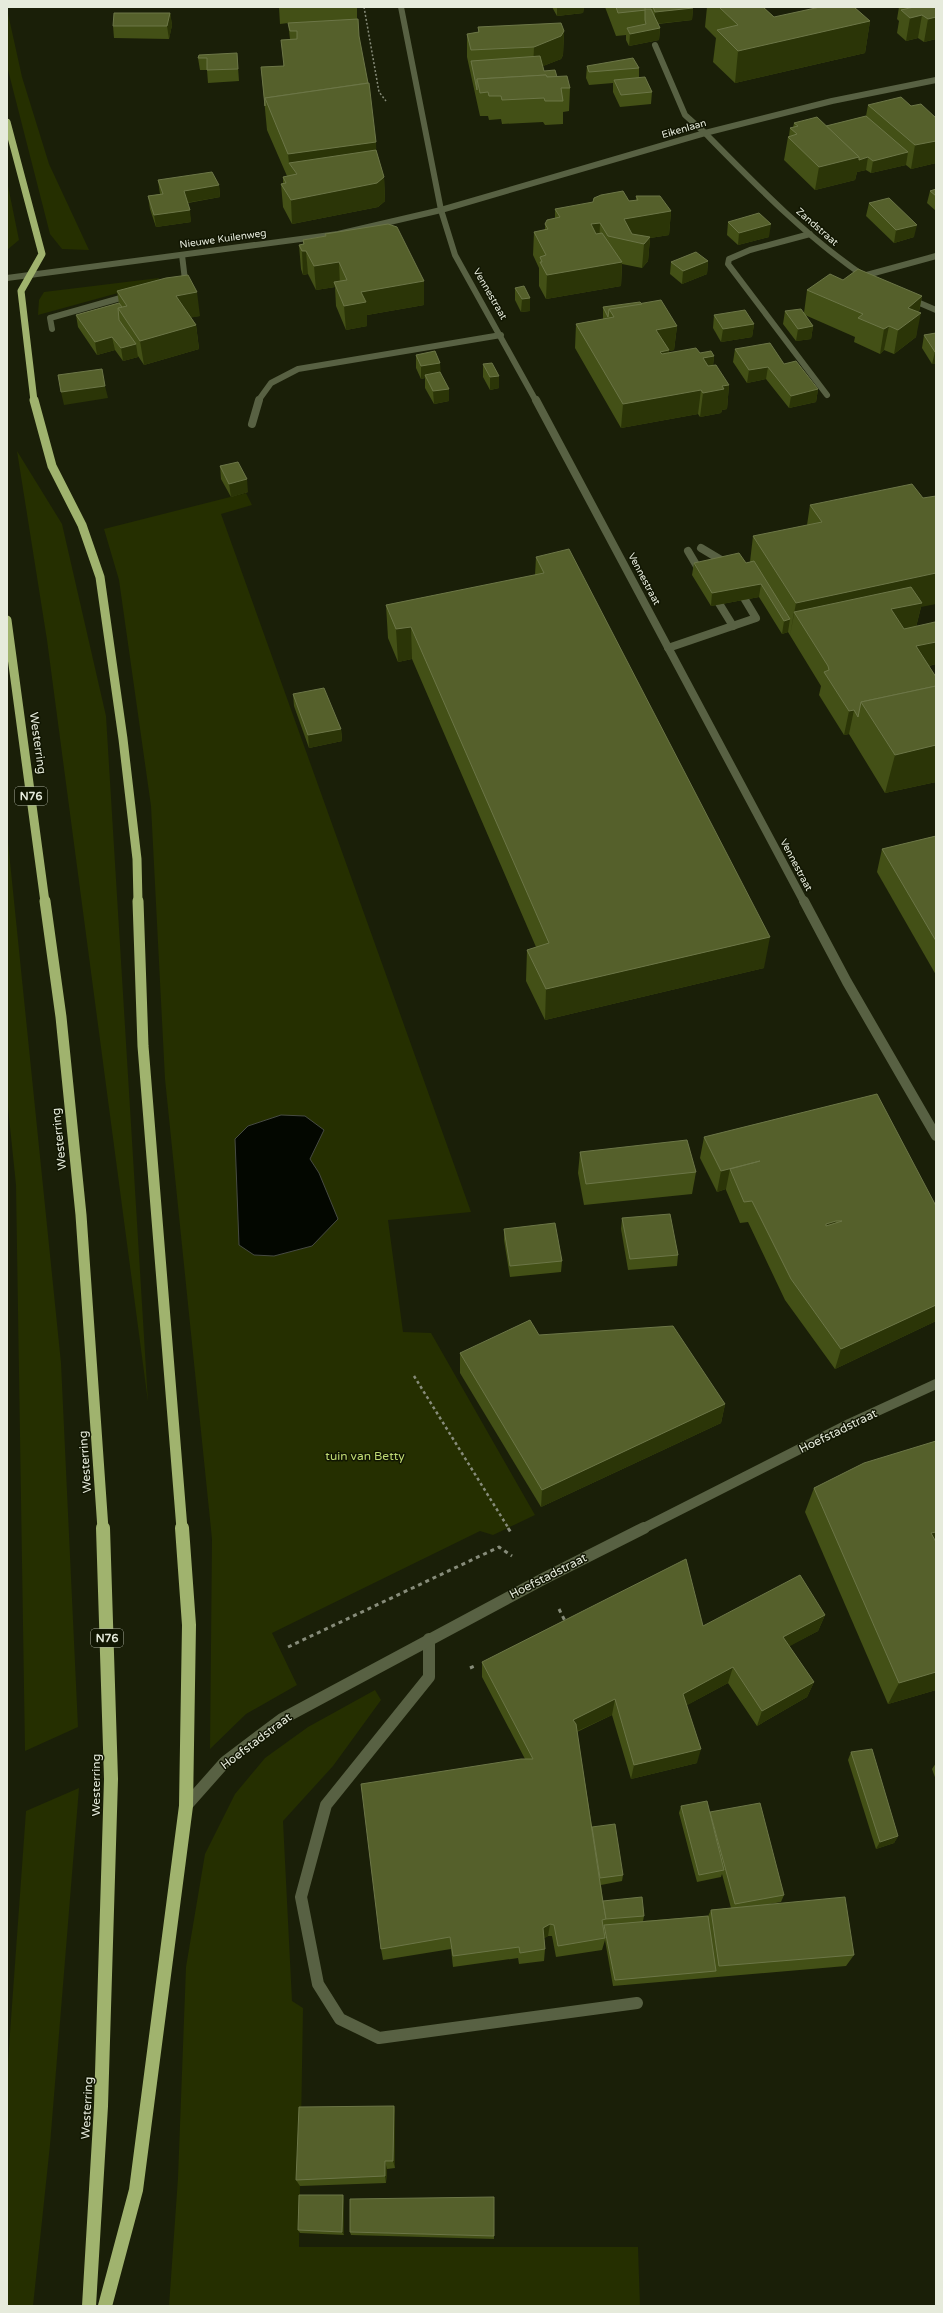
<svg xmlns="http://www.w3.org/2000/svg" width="943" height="2313" viewBox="0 0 943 2313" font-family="'Varela Round',sans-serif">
<rect width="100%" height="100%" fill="#1a1f08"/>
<g fill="#252f00" fill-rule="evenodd">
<path d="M7 9 22 77 49 164 89 250 62 249 50 234 7 66Z"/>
<path d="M7 181 19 240 7 250Z"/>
<path d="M159 278 158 282 38 315 39 300 44 292Z"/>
<path d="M17 451 62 524 106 716 148 1402 47 640Z"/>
<path d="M246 493 252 505 221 514 471 1212 388 1220 403 1332 431 1333 535 1515 493 1535 480 1531 272 1633 297 1685 246 1714 210 1749 212 1539 165 1079 151 806 119 580 104 529ZM324 1130 310 1159 312 1246 274 1256 254 1255Z"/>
<path d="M7 832 61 1363 78 1727 25 1751 16 1185 7 1098Z"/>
<path d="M375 1690 381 1700 333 1766 283 1821 292 2001 303 2008 299 2247H638L640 2306H169L178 2178 186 1967 205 1854 235 1794 265 1758 308 1727Z"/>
<path d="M79 1788 50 2145 33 2306H7V2075L26 1811Z"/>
</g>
<path fill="#030700" stroke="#474b42" d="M281 1115 305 1116 324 1130 310 1159 319 1173 338 1219 312 1246 274 1256 254 1255 239 1245 235 1139 248 1126Z"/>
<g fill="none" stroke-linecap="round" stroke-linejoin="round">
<path stroke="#878c7a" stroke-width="1.5" stroke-dasharray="2 2" stroke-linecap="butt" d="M364 7 379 92 386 101"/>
<path stroke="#878c7a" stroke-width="2.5" stroke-dasharray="3 3" stroke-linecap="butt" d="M414 1376 509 1529"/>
<g stroke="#878c7a" stroke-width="3" stroke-dasharray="4 4" stroke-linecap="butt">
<path d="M508 1528 512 1534"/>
<path d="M559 1609 565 1621"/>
<path d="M288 1647 499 1547 512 1556"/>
<path d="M470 1668 477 1665"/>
</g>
<g stroke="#586143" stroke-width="6">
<path d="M655 45 685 115 705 133"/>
<path d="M810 234 750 250 729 259 728 264 827 395"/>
<path d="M863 276 936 256"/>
<path d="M177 282 185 280 182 255"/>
<path d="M52 329 50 318 131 295"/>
<path d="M258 401 271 383 298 369 501 335"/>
</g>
<g stroke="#586143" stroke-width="8">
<path d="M252 424 259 400"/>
<path d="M701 548 721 560 726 568"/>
<path d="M688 551 701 573"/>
<path d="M712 592 733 626"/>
<path d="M668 648 756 618 738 588"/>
</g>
<path stroke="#586143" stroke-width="12" d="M429 1639V1677L326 1805 301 1897 318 1984 340 2019 379 2038 637 2003"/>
<g stroke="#586143" stroke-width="6">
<path d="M401 7 441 210 455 255 536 401"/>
<path d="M705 133C756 185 806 237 867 278"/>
<path d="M7 278 338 234 441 210 705 133 832 101 936 80"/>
<path d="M908 298 936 310"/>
</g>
<path stroke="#586143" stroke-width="8" d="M536 400 804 902"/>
<g stroke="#586143" stroke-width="10">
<path d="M804 901 847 982 936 1136"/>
<path d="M642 1529 849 1424 936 1384"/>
</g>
<path stroke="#586143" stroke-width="12" d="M186 1806 225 1762 282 1719 543 1579 644 1528"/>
<path stroke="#a0b36e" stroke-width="7" d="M7 122 42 254 21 291 34 401"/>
<g stroke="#a0b36e" stroke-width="9">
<path d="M34 400 52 466 82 525 100 577 123 739 137 859 138 902"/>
<path d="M7 620 45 902"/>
</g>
<g stroke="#a0b36e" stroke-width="11">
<path d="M45 901 61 1017 81 1215 103 1529"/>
<path d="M138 901 143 1046 182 1529"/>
</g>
<g stroke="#a0b36e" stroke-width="14">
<path d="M89 2306 101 2106 111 1779 103 1528"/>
<path d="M105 2306 136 2190 186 1806 189 1625 182 1528"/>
</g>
</g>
<g fill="#435016">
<path d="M219 7H243L219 8Z"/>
<path d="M279 7H357V19H358L359 38 376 150 384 177 385 201 378 207 292 224 283 207 281 184 283 183V177L287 176 267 130 261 67 283 66 290 39 288 23 280 24Z"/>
<path d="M552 7H584L583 13 557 16Z"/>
<path d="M605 7H693L692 20 658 24 660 28 659 40 629 46 626 40V35L616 36Z"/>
<path d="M707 7H763L774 17 870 21 865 53 735 83 713 62 716 38 705 27Z"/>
<path d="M899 7H936V39L924 42 918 38 906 41 897 33 899 21 897 19Z"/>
<path d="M170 13 172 25 169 39 114 38 113 26Z"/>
<path d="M478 27 564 31 563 55 561 59 543 66 544 71 557 77 570 88 569 111 563 112V124L545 125 543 122 502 124 501 119 489 120 488 116H480L467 57V34L478 32Z"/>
<path d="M237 53 239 81 208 83 207 70H200L198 58Z"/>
<path d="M587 66 639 68V78L652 92 651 104 620 107 613 92V83L589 85 586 78Z"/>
<path d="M868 105 911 106 936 118V163L911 169 906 165 871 173 866 170 857 172 855 180 815 190 784 160 788 137 789 136 790 128H793L794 123 826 126 866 116Z"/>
<path d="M158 180 219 185 220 197 188 203 191 222 156 227 150 209 148 196 160 194Z"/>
<path d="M936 189V211L927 203 930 191Z"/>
<path d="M636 196 671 211 669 235 650 238 648 261 642 268 622 264 621 286 546 299 539 286V268L533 255 534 232 545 230V224L555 218V209L636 200Z"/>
<path d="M869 203 914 237 894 243 866 216Z"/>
<path d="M728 222 769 237 738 245 727 235Z"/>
<path d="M325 234 424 305 367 315V326L346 330 336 306 335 287 316 290 308 274 303 275 301 269 299 245 303 244V240L325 236Z"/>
<path d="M708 261 707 274 682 284 670 274 671 262Z"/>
<path d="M843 280 922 296 919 312 916 337 894 354 884 350 880 354 854 342 855 337 805 315 813 326 811 339 796 341 783 324 785 311 804 313 807 290Z"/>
<path d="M515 288 530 311 521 312 515 300Z"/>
<path d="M117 291 200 316 191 317 196 325 199 349 144 365 138 356V357L123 361 115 350 97 355 78 327 76 315 119 303Z"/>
<path d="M642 304 677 326 674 350 669 351V353H700L714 356 713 366 729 385 727 409 722 410 721 413 700 417 698 414 621 428 575 348 576 324 603 319V307Z"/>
<path d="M714 315 754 324 752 337 721 342 713 328Z"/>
<path d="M936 333V364H932L922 348 924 335Z"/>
<path d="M735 349 784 364 818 389 816 402 789 408 766 379 747 383 733 362Z"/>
<path d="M416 355 441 373 449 401 434 404 425 388V378L421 379 416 368Z"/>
<path d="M483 364 499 388 490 390 483 377Z"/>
<path d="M220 466 248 492 231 497 221 479Z"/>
<path d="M810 505 921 607 916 627 936 664 929 666 936 677V782L885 793 849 734 844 735 819 695 821 686 788 632 782 634 759 597 711 606 692 575 694 563H746L750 562 753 536 807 525Z"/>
<path d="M536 557 764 968 545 1020 526 981 527 950 536 947 412 659 398 662 388 638 386 605 535 575Z"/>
<path d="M293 694 341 729 342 741 309 748 294 706Z"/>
<path d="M936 836V975L877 872 882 849Z"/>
<path d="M704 1137 936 1206V1321L835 1369 785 1300 748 1222 740 1223 726 1190V1189L717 1192 700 1158Z"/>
<path d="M580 1152 696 1172 692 1194 584 1205 578 1173Z"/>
<path d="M622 1218 678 1255 677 1266 628 1270 621 1229Z"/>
<path d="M504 1229 562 1261 561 1272 510 1277 504 1240Z"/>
<path d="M539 1335 725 1404 721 1423 541 1507 460 1373V1353Z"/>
<path d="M936 1441V1690L888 1704 805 1512 814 1488Z"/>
<path d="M825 1615 818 1631 789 1646 814 1682 807 1697 757 1726 728 1683 687 1705 697 1763 631 1779 612 1715 577 1732 592 1827 623 1875 622 1881 601 1885 603 1901 644 1916 643 1921 708 1916 711 1910 731 1908 722 1874 721 1877 697 1882 679 1813 681 1806 710 1814V1812L784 1895 781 1902 765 1905 854 1955 846 1966 613 1986 605 1940 602 1950 556 1957 552 1936H548L544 1938 545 1949 544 1961 519 1964 518 1958 453 1967 451 1949 383 1960 381 1949 525 1759 482 1677V1662L703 1626Z"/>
<path d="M851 1752 898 1836 894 1843 876 1849 848 1760Z"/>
<path d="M936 1763V1780L932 1769Z"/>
<path d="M394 2106 395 2114V2168L387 2169 386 2183 300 2186 296 2180Z"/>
<path d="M344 2199V2235L300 2233 298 2230Z"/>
<path d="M350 2232 494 2236V2239L351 2235Z"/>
</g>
<g fill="#2b3507">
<path d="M557 7H584L583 13 557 16Z"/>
<path d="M693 8 692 20 654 24 655 12Z"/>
<path d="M170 13 172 25 169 39 167 26Z"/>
<path d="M922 15 918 38 906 41 910 18Z"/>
<path d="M936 17V39L924 42 928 19Z"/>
<path d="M870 21 865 53 735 83 738 51Z"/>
<path d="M660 28 659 40 629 46 630 34Z"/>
<path d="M564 31 563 55 561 59 533 70 534 47Z"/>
<path d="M936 141V163L911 169 915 145Z"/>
<path d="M376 142 377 174H297L289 163 288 154Z"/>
<path d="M908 152 906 165 871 173 873 161Z"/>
<path d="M859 157H868L866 170 857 172 855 180 815 190 819 167Z"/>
<path d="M384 177 385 201 378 207 292 224 291 200Z"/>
<path d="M219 185 220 197 185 203 184 191Z"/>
<path d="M190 210 191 222 156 227 154 215Z"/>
<path d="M671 211 669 235 650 238 648 261 642 268 644 244 630 241 624 219Z"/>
<path d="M600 223 599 246 591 224Z"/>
<path d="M771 224 769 237 738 245 739 233Z"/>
<path d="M917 225 914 237 894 243 896 230Z"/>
<path d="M302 251H306L308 274 303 275Z"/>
<path d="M708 261 707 274 682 284 683 271Z"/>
<path d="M339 262 340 286 334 282 335 287 316 290 314 266Z"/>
<path d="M622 262 621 286 546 299 547 275Z"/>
<path d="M424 281V305L367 315V326L346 330 344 306 361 292Z"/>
<path d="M197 292 200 316 179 320 176 296Z"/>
<path d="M922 296 918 316 921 313 916 337 894 354 898 330 908 308Z"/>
<path d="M530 298V311L521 312 522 299Z"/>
<path d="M754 324 752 337 721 342 723 329Z"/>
<path d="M196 325 199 349 144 365 140 341Z"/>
<path d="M677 326 674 350 669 351 667 374 657 376 656 330Z"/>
<path d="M813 326 811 339 796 341 798 329Z"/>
<path d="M889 326 884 350 880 354 884 329Z"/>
<path d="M112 337 115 350 97 355 95 342Z"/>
<path d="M136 344 138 357 123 361 121 348Z"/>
<path d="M936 351V364H932L935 352Z"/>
<path d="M714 356 711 380 703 358Z"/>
<path d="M440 363 441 375H425V378L421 379V366Z"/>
<path d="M768 367 766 379 747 383 749 370Z"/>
<path d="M499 376V388L490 390V377Z"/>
<path d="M729 385 727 409 722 410 721 413 700 417 703 393 722 386Z"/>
<path d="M105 386 108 398 64 405 61 392Z"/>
<path d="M449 389V401L434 404 433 391Z"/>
<path d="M818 389 816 402 789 408 791 396Z"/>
<path d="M701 390 698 414 621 428 623 404Z"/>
<path d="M247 479 248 492 231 497 229 484Z"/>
<path d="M936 573V604L921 607 916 627 886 633 794 612 790 636 796 603Z"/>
<path d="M761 584 759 597 711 606 712 593Z"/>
<path d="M790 619 788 632 782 634 784 621Z"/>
<path d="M411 627 412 659 398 662 396 629Z"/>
<path d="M936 642V664L910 670 916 646Z"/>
<path d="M854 710 849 734 844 735 849 711Z"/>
<path d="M341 729 342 741 309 748 308 735Z"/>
<path d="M936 745V782L885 793 895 755Z"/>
<path d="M770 937 764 968 545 1020 546 989Z"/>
<path d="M760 1161 730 1169 726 1189 717 1192 721 1171Z"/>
<path d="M836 1221 830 1242 826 1224Z"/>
<path d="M936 1305V1321L835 1369 841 1349Z"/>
<path d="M725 1404 721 1423 541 1507 542 1490Z"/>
<path d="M936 1532V1552L931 1533Z"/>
<path d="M825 1615 818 1631 777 1653 783 1637Z"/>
<path d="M733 1667 728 1683 680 1709 683 1694Z"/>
<path d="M936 1672V1690L888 1704 899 1683Z"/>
<path d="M814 1682 807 1697 757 1726 762 1711Z"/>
<path d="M615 1699 612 1715 571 1734 573 1720Z"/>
<path d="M701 1749 697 1763 631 1779 634 1765Z"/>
<path d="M898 1836 894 1843 876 1849 880 1842Z"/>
<path d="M550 1924 548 1936 541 1940 543 1928Z"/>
<path d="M394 2106 395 2114V2168L393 2161Z"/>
<path d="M385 2161 387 2169 386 2183 385 2176Z"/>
<path d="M343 2195 344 2199V2235L342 2232Z"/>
</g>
<g fill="#55602b" stroke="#6c7647" fill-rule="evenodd">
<path d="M616 7H644L646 10 618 13Z"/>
<path d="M653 7H693V8L655 12Z"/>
<path d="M719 7H763L774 17 820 7H854L870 21 738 51 717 30 738 25Z"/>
<path d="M914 7H936V17L928 19 922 15 910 18 901 10Z"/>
<path d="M645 9H651L660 28 630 34 627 28 646 24 645 20Z"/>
<path d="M114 13H170L167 26H113Z"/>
<path d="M358 19 359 36 368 83 265 98V106L261 67 284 66 281 40 297 39V31H290L288 23Z"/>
<path d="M561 23 564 31 561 36 534 47 471 50 467 34 479 32 478 27Z"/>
<path d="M237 53 238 69 207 70V58H198L199 55Z"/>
<path d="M540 56 544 71 555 70 557 77H547L546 75 477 79V90L471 61Z"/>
<path d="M633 58 639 68 589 72 587 66Z"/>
<path d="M546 75 547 77 567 76 570 88H561L563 101H545L544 98 502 100 501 96H489L488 92 480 93 477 79Z"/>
<path d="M645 77 652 92 621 95 614 80Z"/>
<path d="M369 83 376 142 288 154 265 98Z"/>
<path d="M901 97 911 106 921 104 936 118V141L915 145 868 105Z"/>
<path d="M866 116 908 152 873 161 868 157 859 160V157L826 126Z"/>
<path d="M817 117 859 157 819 167 788 137 797 134 790 128 798 126 794 123Z"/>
<path d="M376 150 384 177 377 183 291 200 281 184 286 183 283 177 297 174 289 163Z"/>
<path d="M212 172 219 185 184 191 190 210 154 215 148 196 163 194 158 180Z"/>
<path d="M936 189V196L930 191Z"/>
<path d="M623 191 629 201 638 200 636 196H660L671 211 624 219 632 234 650 237 644 244 608 236 600 223 591 224 596 234 602 233 622 262 547 275 540 262H542L540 257 546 255 534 232 548 229 545 224 547 220 560 217 555 209 593 202 594 198 601 195Z"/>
<path d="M889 198 917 225 896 230 869 203Z"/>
<path d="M759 213 771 224 739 233 728 222Z"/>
<path d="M388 224 397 227 424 281 361 292 366 302 344 306 334 282 347 280 339 262 314 266 306 251H302L299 245 304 244 303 240 326 236 325 234Z"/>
<path d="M696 252 708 261 683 271 671 262Z"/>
<path d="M858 269 922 296 908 308 921 313 898 330 889 326 884 329 858 318 863 314 807 290 830 274 843 280Z"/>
<path d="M188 275 197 292 176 296 196 325 140 341 118 308 127 306 117 291 166 278Z"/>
<path d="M524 286 530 298 522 299 515 288Z"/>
<path d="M661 300 677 326 656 330 669 350 660 352 662 354 696 348 700 353 711 351 714 356 703 358 708 366 716 365 729 385 722 386 724 389 703 393 701 390 623 404 576 324 614 317 609 309Z"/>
<path d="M640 302 642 304 609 309 608 317 603 307Z"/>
<path d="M119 303 122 307 118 308 119 320 136 344 121 348 112 337 95 342 76 315Z"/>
<path d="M801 309 813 326 798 329 785 311Z"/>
<path d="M745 310 754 324 723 329 714 315Z"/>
<path d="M936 333V351L935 352 924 335Z"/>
<path d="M770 343 784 364 796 361 818 389 791 396 768 367 749 370 735 349Z"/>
<path d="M435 351 440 363 421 366 416 355Z"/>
<path d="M492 363 499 376 490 377 483 364Z"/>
<path d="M102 369 105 386 61 392 58 375Z"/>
<path d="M440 372 449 389 433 391 425 375Z"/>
<path d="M238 462 247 479 229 484 220 466Z"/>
<path d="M912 484 923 498 936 496V573L796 603 753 536 822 522 810 505Z"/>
<path d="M569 549 770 937 546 989 527 950 549 943 411 627 396 629 386 605 544 573 536 557Z"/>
<path d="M739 553 746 563 754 561 790 619 784 621 761 584 712 593 694 563Z"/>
<path d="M911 587 922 603 891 609 904 629 935 622 936 624V642L916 646 936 677V686L861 702 858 717 854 710 849 711 824 672 829 670 828 666 794 612Z"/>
<path d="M936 686V745L895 755 861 702Z"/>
<path d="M324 688 341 729 308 735 293 694Z"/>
<path d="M936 836V941L882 849Z"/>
<path d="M877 1094 936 1206V1305L841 1349 791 1279 752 1201 744 1202 730 1169 760 1161 721 1171 704 1137ZM836 1221H842L826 1226V1224Z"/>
<path d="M687 1140 696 1172 586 1184 580 1152Z"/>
<path d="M670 1214 678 1255 630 1259 622 1218Z"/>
<path d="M555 1223 562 1261 510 1266 504 1229Z"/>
<path d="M530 1320 539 1335 673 1326 725 1404 542 1490 460 1353Z"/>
<path d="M936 1441V1532L931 1533 936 1542V1672L899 1683 814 1488 864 1463Z"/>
<path d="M686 1559 703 1626 800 1575 825 1615 783 1637 814 1682 762 1711 733 1667 683 1694 701 1749 634 1765 615 1699 573 1720 576 1724 602 1896 606 1919 602 1920 605 1938 558 1946 554 1925 550 1924 543 1928 545 1949 520 1953 519 1947 453 1956 450 1937 381 1949 361 1784 521 1759H533L482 1662Z"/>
<path d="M872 1749 898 1836 880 1842 851 1752Z"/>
<path d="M707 1801 724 1870 699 1875 681 1806Z"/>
<path d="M760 1803 784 1895 735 1904 710 1812Z"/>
<path d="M615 1824 623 1875 600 1878 592 1827Z"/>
<path d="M642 1897 644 1916 606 1919 603 1901Z"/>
<path d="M845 1897 854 1955 719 1966 711 1910Z"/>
<path d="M708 1916 716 1971 615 1980 604 1925Z"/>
<path d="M394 2106 393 2161H385V2176L296 2180 299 2107Z"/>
<path d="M299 2195H343L342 2232 298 2230Z"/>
<path d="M494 2197V2236L350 2232V2199Z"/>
</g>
<g text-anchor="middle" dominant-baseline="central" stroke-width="3" stroke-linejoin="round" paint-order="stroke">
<g font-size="10" fill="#e6ebdc" stroke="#111602">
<text transform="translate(684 129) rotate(-16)">Eikenlaan</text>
<text transform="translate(817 227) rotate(41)">Zandstraat</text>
<text transform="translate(223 239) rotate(-8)">Nieuwe Kuilenweg</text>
<text transform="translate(490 294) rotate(60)">Vennestraat</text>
<text transform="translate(644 579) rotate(62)">Vennestraat</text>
<text transform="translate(796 865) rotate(62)">Vennestraat</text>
</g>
<g fill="#111602" stroke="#a6ab9b" stroke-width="1">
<rect x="15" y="787" width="32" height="18" rx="3"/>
<rect x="91" y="1629" width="32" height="18" rx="3"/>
</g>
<g font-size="11" font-weight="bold" fill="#e6ebdc">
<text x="31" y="796">N76</text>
<text x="107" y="1638">N76</text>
</g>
<g font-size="12" fill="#e6ebdc" stroke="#111602">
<text transform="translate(38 743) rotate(82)">Westerring</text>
<text transform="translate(59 1139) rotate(-96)">Westerring</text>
<text transform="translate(838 1431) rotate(-26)">Hoefstadstraat</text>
<text transform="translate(85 1462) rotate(-94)">Westerring</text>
<text transform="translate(548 1576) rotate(-27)">Hoefstadstraat</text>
<text transform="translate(256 1741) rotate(-37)">Hoefstadstraat</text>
<text transform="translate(96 1785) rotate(-90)">Westerring</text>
<text transform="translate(87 2108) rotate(-87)">Westerring</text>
</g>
<g font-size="12" fill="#bfda73" stroke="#111602">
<text x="365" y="1456">tuin van Betty</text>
</g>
</g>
<rect width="943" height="2313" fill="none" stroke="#e6ebdc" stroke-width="16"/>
</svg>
